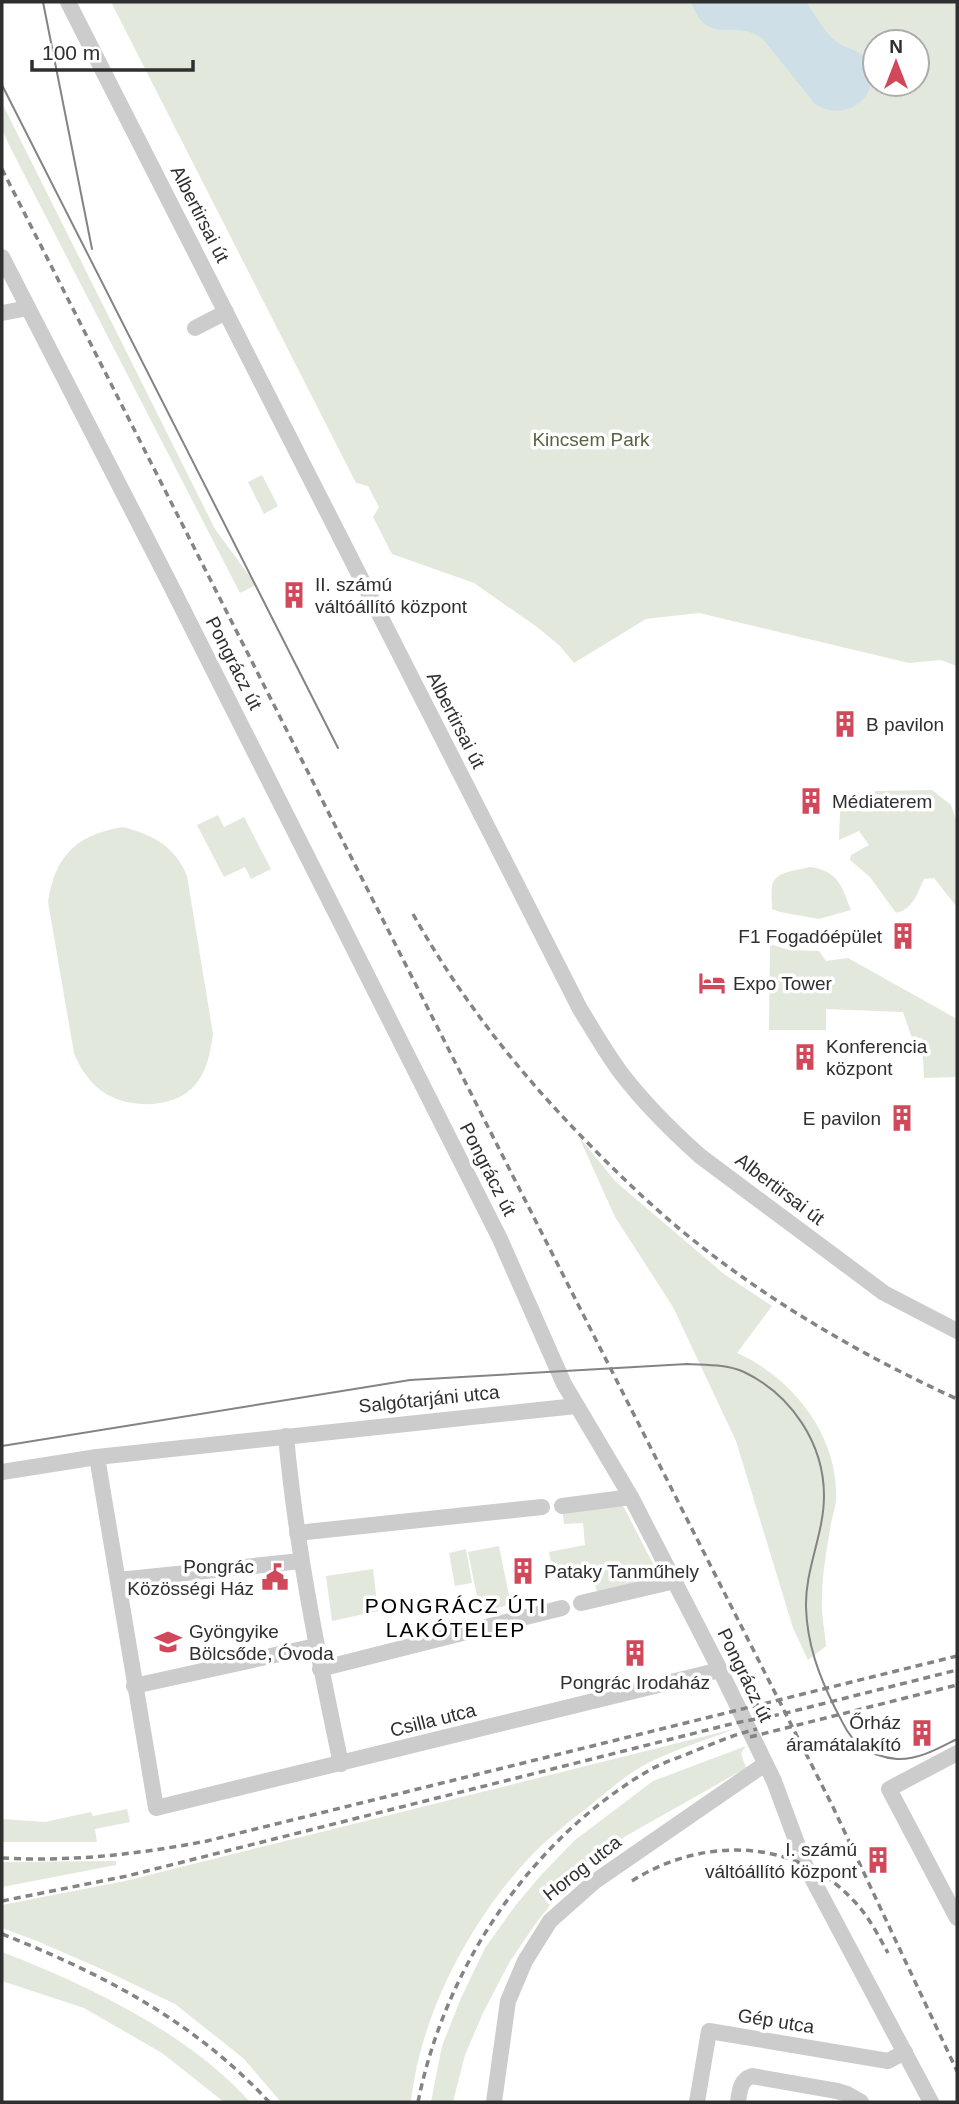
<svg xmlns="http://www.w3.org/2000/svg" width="959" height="2104" viewBox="0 0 959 2104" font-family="Helvetica,sans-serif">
<rect width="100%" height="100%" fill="#fff"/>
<g fill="#e3e8dc" fill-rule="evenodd">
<path d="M111 2H957V666L941 660 909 663 699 613 646 619 574 663 560 646 537 627 474 583 392 554 373 517 379 507 368 486 356 483ZM875 42H917V84H875Z"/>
<path d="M2 103 215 529 256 585 240 593 9 145 2 129Z"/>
<path d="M262 475 278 506 264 514 248 482Z"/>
<path d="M932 790 951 805 957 823V907L934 878 924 879C917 894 913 909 896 913L870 877 850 860 851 855 869 845 859 831 839 840 840 811H875V791Z"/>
<path d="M218 815 224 827 244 817 271 869 251 879 245 867 224 877 197 825Z"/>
<path d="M122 827C152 834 175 846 187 876L213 1034C210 1052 208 1070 195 1085 176 1108 133 1109 108 1095 93 1087 80 1069 74 1053L48 902C55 856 76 835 122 827Z"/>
<path d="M811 867C839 872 841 885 851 910L819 919 780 912 772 909C772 901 771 893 772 886 774 871 799 870 811 867Z"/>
<path d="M770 944 789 950 819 951 826 961 848 958 957 1019V1077L924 1078 922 1038H912L903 1012 826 1009V1030H769Z"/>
<path d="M579 1137 616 1182 724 1274 772 1306 737 1353C790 1376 836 1432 836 1493 837 1503 833 1514 831 1524 827 1548 822 1574 822 1599 821 1614 825 1631 826 1646L808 1660 793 1628 736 1441 673 1307 615 1217Z"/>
<path d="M620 1500 662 1581 598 1596 591 1569 554 1578 549 1552 585 1545 583 1523 564 1524 562 1507Z"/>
<path d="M499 1546 511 1605 480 1611 468 1552Z"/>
<path d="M466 1549 472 1583 455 1586 449 1553Z"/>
<path d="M373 1569 378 1611 332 1621 326 1576Z"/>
<path d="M738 1728C708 1739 676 1749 648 1763 628 1773 609 1790 592 1804 571 1820 549 1837 531 1856 471 1919 420 2015 411 2102H281L243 2058 175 2004 106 1971 37 1941 2 1928V1905L125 1881Z"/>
<path d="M746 1746 741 1753 746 1768 596 1853 566 1885 536 1923 509 1963 483 2013 465 2055 453 2102H431L442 2046 461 1998 485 1948 515 1906 541 1875 575 1840 653 1781Z"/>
<path d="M127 1809 130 1822 95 1829 97 1842H2V1819L45 1822 91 1812 93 1816Z"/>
<path d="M116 1861V1865L2 1887V1862Z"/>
<path d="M2 1952C88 1985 188 2033 250 2102H224L162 2053 84 2008 2 1981Z"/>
</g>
<path fill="#cedfe8" d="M691 2H806C816 15 826 36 840 44 852 51 863 50 869 65 881 99 843 124 814 103L763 39C735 17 708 49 691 2Z"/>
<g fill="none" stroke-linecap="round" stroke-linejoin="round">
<g stroke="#ccc" stroke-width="16">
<path d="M68 2 580 1009C593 1030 606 1053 621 1073 644 1103 672 1131 700 1156L884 1293 957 1331"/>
<path d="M2 257 167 578 500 1239 564 1384 631 1497 720 1670 774 1781 805 1865 931 2102"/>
<path d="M2 313 28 308"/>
<path d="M195 328 226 312"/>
<path d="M286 1436C296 1547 318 1655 341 1764"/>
<path d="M97 1457 156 1808 720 1670"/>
<path d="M2 1472 97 1457 576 1406"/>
<path d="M562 1506 631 1497"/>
<path d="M297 1533 542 1507"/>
<path d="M118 1580 301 1561"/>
<path d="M581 1603 675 1581"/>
<path d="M320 1669 562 1608"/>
<path d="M134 1686 316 1646"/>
<path d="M957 1753 889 1789 957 1918"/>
<path d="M494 2102 508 2001 525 1961 550 1921 594 1882 765 1764"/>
<path d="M697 2102 709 2031 888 2061 905 2052"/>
<path d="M738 2102C740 2090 740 2080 752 2076L837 2091 847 2094 861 2102"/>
</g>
<g stroke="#848484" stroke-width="2">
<path d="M43 2 92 249"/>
<path d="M2 85 338 748"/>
<path d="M2 1446 410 1380 687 1364C706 1365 727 1364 744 1372 792 1395 824 1444 824 1496 824 1534 805 1569 806 1607 807 1644 819 1676 835 1708 842 1721 847 1734 858 1744 868 1753 884 1758 897 1759 919 1760 939 1748 957 1739"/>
</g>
<g stroke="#848484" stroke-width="3.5" stroke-dasharray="7 5" stroke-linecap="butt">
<path d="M2 169 832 1805 957 2071"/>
<path d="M413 914C459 996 516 1069 582 1137 614 1170 647 1202 682 1231 766 1300 859 1354 957 1399"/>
<path d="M750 1737 957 1685"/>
<path d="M2 1858C71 1862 139 1854 207 1841L957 1656"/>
<path d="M632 1881C701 1837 794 1837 853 1900 868 1915 878 1935 888 1953"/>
<path d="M2 1901 127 1876 735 1723 782 1714 957 1670"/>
<path d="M2 1934C103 1974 194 2021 269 2102"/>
<path d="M418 2102C445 1968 529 1841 648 1771 663 1762 681 1757 697 1750 717 1742 736 1734 757 1729"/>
</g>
</g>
<defs>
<symbol id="building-bare" viewBox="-9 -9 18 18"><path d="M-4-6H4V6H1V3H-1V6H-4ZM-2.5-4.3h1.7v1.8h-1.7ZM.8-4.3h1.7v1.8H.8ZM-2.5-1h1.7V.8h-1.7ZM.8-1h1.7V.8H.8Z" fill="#d04859" stroke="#fff" stroke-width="2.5" paint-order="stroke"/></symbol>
<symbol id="hotel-bare" viewBox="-9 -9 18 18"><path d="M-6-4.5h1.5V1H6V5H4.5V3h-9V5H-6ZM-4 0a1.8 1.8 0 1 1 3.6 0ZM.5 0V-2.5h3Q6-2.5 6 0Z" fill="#d04859" stroke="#fff" stroke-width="2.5" paint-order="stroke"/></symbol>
<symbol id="civic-bare" viewBox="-9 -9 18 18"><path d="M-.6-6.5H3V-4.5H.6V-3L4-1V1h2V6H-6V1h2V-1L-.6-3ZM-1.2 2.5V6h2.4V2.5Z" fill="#d04859" stroke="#fff" stroke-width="2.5" paint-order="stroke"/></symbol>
<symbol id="school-bare" viewBox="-9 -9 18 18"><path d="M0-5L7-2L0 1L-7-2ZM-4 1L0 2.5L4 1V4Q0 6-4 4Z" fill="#d04859" stroke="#fff" stroke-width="2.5" paint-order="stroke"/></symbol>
</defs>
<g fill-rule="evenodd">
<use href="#building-bare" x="275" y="576" width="38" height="38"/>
<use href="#building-bare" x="826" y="705" width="38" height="38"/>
<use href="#building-bare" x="792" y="782" width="38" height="38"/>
<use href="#building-bare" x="884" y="917" width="38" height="38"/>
<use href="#hotel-bare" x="693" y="964" width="38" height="38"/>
<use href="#building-bare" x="786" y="1038" width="38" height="38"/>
<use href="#building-bare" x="883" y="1099" width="38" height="38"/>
<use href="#building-bare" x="504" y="1552" width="38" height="38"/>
<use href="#civic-bare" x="256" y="1558" width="38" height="38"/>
<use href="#school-bare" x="149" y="1623" width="38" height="38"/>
<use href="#building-bare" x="616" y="1634" width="38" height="38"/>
<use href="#building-bare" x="903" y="1714" width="38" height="38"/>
<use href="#building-bare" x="859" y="1841" width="38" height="38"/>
</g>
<g text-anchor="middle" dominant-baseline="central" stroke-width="7" stroke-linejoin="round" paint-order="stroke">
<g font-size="19" fill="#2f2f2f" stroke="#fff">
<text transform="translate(200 214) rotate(63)">Albertirsai út</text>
<text transform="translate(234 663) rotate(63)">Pongrácz út</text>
<text transform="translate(456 720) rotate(63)">Albertirsai út</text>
<text transform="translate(488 1169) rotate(63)">Pongrácz út</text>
<text transform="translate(780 1189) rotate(37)">Albertirsai út</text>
<text transform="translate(429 1399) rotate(-6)">Salgótarjáni utca</text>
<text transform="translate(745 1675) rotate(64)">Pongrácz út</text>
<text transform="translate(433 1720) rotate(-14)">Csilla utca</text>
<text transform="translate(582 1868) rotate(-38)">Horog utca</text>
<text transform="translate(776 2021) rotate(9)">Gép utca</text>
</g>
<g font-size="19" fill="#556642" stroke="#fff">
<text x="591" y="439">Kincsem Park</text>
</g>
<g font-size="19" fill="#2f2f2f" stroke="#fff" text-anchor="start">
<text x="315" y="584">II. számú<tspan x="315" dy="22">váltóállító központ</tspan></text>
<text x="866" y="724">B pavilon</text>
<text x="832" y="801">Médiaterem</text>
<text x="882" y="936" text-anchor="end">F1 Fogadóépület</text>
<text x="733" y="983">Expo Tower</text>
<text x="826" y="1046">Konferencia<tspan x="826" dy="22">központ</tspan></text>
<text x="881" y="1118" text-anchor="end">E pavilon</text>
<text x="254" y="1566" text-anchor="end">Pongrác<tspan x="254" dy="22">Közösségi Ház</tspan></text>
<text x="544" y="1571">Pataky Tanműhely</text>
<text x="189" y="1631">Gyöngyike<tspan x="189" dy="22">Bölcsőde, Óvoda</tspan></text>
<text x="635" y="1682" text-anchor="middle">Pongrác Irodaház</text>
<text x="901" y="1722" text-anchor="end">Őrház<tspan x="901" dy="22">áramátalakító</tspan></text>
<text x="857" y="1849" text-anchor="end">I. számú<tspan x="857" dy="22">váltóállító központ</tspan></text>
</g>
<g font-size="21" letter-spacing="2" fill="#000" stroke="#fff">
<text x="456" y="1605">PONGRÁCZ ÚTI<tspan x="456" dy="24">LAKÓTELEP</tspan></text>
</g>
</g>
<rect width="959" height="2104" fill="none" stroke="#2f2f2f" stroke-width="7"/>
<g transform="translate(896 63)"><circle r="33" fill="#ffffff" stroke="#acacac" stroke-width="2"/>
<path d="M0-5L12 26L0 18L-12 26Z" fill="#d04859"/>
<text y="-10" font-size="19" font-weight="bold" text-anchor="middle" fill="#2f2f2f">N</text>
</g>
<path d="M32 60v10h161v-10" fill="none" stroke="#2f2f2f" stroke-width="3.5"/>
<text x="42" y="60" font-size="21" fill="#2f2f2f" stroke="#ffffff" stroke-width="5" paint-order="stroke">100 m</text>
</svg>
